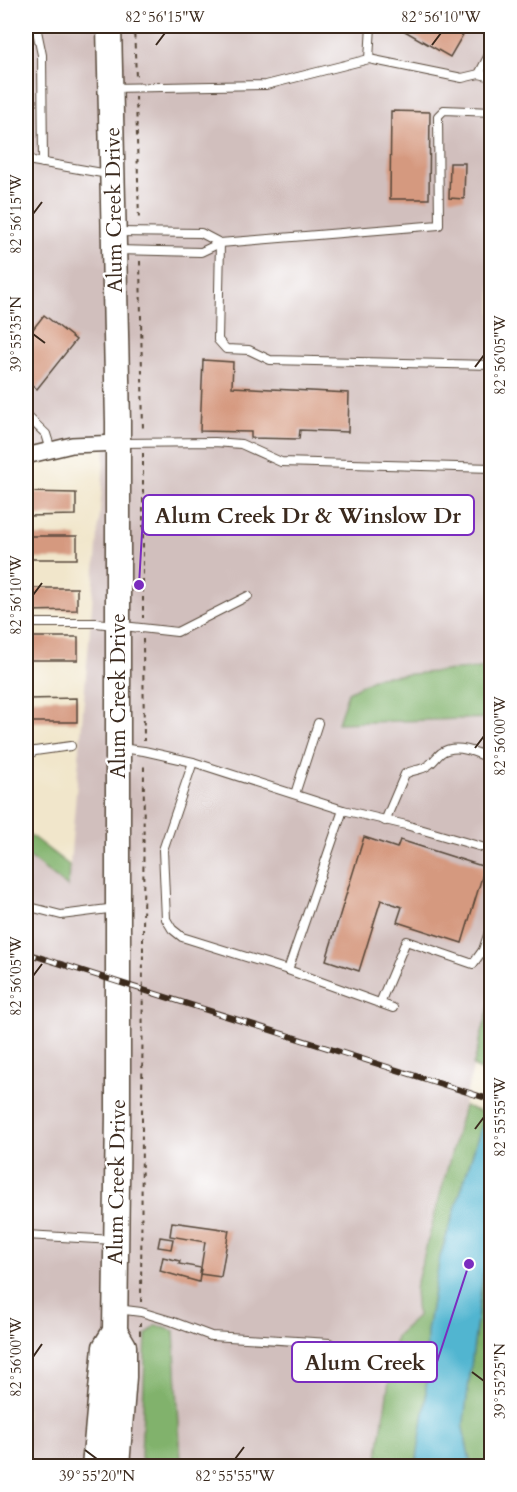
<svg xmlns="http://www.w3.org/2000/svg" width="517" height="1492" viewBox="0 0 517 1492" font-family="Cardo,serif">
<rect width="100%" height="100%" fill="#fff"/>
<filter id="ink" filterUnits="userSpaceOnUse"><feTurbulence type="fractalNoise" baseFrequency=".0167" numOctaves="2"/><feDisplacementMap in="SourceGraphic" scale="12" xChannelSelector="R" yChannelSelector="G"/><feConvolveMatrix kernelMatrix="1 2 1 2 8 2 1 2 1" color-interpolation-filters="sRGB"/></filter>
<filter id="wash" filterUnits="userSpaceOnUse"><feTurbulence type="fractalNoise" baseFrequency=".008" numOctaves="4" result="noise"/><feDisplacementMap in="SourceGraphic" scale="24" xChannelSelector="R" yChannelSelector="G"/><feGaussianBlur stdDeviation="1.35" result="paint"/><feColorMatrix in="noise" values="0 0 0 0 0 0 0 0 0 0 0 0 0 0 0 0 0 1.4 0 .05"/><feComposite in="paint" operator="in"/></filter>
<g filter="url(#wash)">
<rect width="100%" height="100%" fill="#f1e6cb"/>
<path fill="#d1bfbd" d="M26 26H491V667L377 677 338 723 491 718V1000L415 1289 417 1317 396 1336 376 1466H183L181 1462 141 1457 145 1466H26V855L68 887 106 441 26 455Z"/>
<g fill="#81b26c" stroke="#5e6e45" stroke-width="1.5">
<path d="M491 667V718L338 723 348 692 377 677Z"/>
<path d="M26 832 69 865 68 887 26 855Z"/>
<path d="M491 1000V1075L473 1066Z"/>
<path d="M464 1106 487 1114 479 1134 440 1257 427 1331 426 1399 416 1466H376L396 1336 417 1317 415 1289Z"/>
<path d="M491 1250V1466H471L463 1428 483 1274Z"/>
<path d="M156 1325 174 1331 181 1462 183 1466H145L141 1457 146 1335Z"/>
</g>
<path fill="#51b5d0" stroke="#467077" stroke-width="1.5" d="M491 1104V1250L483 1274 463 1428 471 1466H416L426 1399 427 1331 440 1257 479 1134Z"/>
<g id="blocks">
<g fill="#d5997f">
<path d="M396 26H468L450 57Z"/>
<path d="M391 111 430 112 429 199H390Z"/>
<path d="M450 163H465L464 199 449 198Z"/>
<path d="M44 315 76 340 37 389 26 380V338Z"/>
<path d="M203 360 233 362 232 387 349 393 348 432 300 430 299 439 251 438V432L200 431Z"/>
<path d="M26 492 76 493V515L26 516Z"/>
<rect x="26" y="536" width="51" height="23"/>
<path d="M26 588H77V610L26 611Z"/>
<rect x="26" y="637" width="52" height="23"/>
<path d="M77 698V722H26V699Z"/>
<path d="M364 837 397 848 400 840 485 867 462 943 397 922 402 907 381 900 359 971 326 960Z"/>
<path d="M172 1222 229 1230 221 1277 200 1274 205 1242 170 1236Z"/>
<path d="M160 1237 173 1239 171 1249 158 1247Z"/>
<path d="M163 1257 180 1261 179 1264 201 1268 199 1282 160 1271Z"/>
</g>
</g>
</g>
<g filter="url(#ink)">
<use href="#blocks" fill-opacity="0" stroke="#564638" stroke-width="1.5"/>
<g fill="none" stroke-linecap="round" stroke-linejoin="round">
<defs>
<g id="service">
<path d="M36 26 42 55 43 163"/>
<path d="M369 59 371 26"/>
<path d="M479 74 492 49"/>
<path d="M112 88 266 85 369 59 462 78 479 74 492 77"/>
<path d="M492 112 444 110 438 116 439 225 220 243 218 340 226 349 249 350 270 360 492 365"/>
<path d="M26 155 33 161 108 174"/>
<path d="M116 232 201 233 220 243"/>
<path d="M116 250 201 252 220 243"/>
<path d="M26 415 46 434 51 450"/>
<path d="M120 443 215 442 241 444 281 462 492 468"/>
<path d="M26 623H96L177 632 248 596"/>
<path d="M120 748 144 751 193 762 343 810 406 825 492 850"/>
<path d="M26 756 35 751 71 746"/>
<path d="M193 762 163 850 166 919 172 929 182 937 288 970 393 1008"/>
<path d="M295 794 318 723"/>
<path d="M385 821 405 774C413 769 420 771 427 766 433 763 436 757 441 753 455 743 478 752 492 760"/>
<path d="M26 906 61 915 116 908"/>
<path d="M288 970 343 810"/>
<path d="M380 1003 406 941 473 964 483 950 492 923"/>
<path d="M26 1235 114 1240"/>
<path d="M117 1309 141 1312 171 1321 211 1336 330 1343"/>
</g>
<path id="minor" d="M26 456 72 445 118 443"/>
<g id="primary">
<path d="M109 26 118 422V1112L115 1331 124 1346V1377L117 1466"/>
<path d="M94 1466 105 1347 115 1331"/>
</g>
</defs>
<use href="#service" stroke="#564638" stroke-width="10"/>
<use href="#minor" stroke="#564638" stroke-width="18"/>
<use href="#primary" stroke="#564638" stroke-width="27"/>
<g stroke="#564638" stroke-width="2" stroke-dasharray="4.5 4.5" stroke-linecap="butt">
<path d="M134 26 136 78"/>
<path d="M136 96 139 222"/>
<path d="M140 261 143 432"/>
<path d="M143 453V618"/>
<path d="M143 639 144 741"/>
<path d="M141 1302 144 762"/>
<path d="M140 1335V1323"/>
</g>
<use href="#service" stroke="#fff" stroke-width="8"/>
<use href="#minor" stroke="#fff" stroke-width="15"/>
<use href="#primary" stroke="#fff" stroke-width="24"/>
<defs>
<path id="rail" d="M26 953 492 1100"/>
</defs>
<use href="#rail" stroke="#3b2a1e" stroke-width="6"/>
<use href="#rail" stroke="#fff" stroke-width="4" stroke-dasharray="11" stroke-linecap="butt"/>
</g>
</g>
<path fill="none" stroke="#3b2a1e" stroke-width="2" d="M156 45 165 33M432 45 441 33M33 214 42 202M33 334 45 343M475 367 484 355M33 595 42 583M475 748 484 736M33 976 42 964M475 1129 484 1117M33 1357 42 1344M472 1372 484 1381M85 1450 97 1459M235 1459 244 1447"/>
<g text-anchor="middle" dominant-baseline="central" stroke-width="4.5" stroke-linejoin="round" paint-order="stroke">
<g font-size="21" fill="#3b2a1e" stroke="#fff">
<text transform="translate(114 210) rotate(-91)">Alum Creek Drive</text>
<text transform="translate(118 696) rotate(-90)">Alum Creek Drive</text>
<text transform="translate(117 1182) rotate(-89)">Alum Creek Drive</text>
</g>
</g>
<path fill="none" stroke="#7b2cbf" stroke-width="2" d="M139 585L143 515M469 1264L437 1362"/>
<g fill="#7b2cbf" stroke="#fff" stroke-width="2">
<circle cx="139" cy="585" r="6"/>
<circle cx="469" cy="1264" r="6"/>
</g>
<g fill="#fff" stroke="#7b2cbf" stroke-width="2">
<rect x="143" y="495" width="331" height="40" rx="6"/>
<rect x="292" y="1342" width="145" height="40" rx="6"/>
</g>
<g font-size="22" text-anchor="middle" font-weight="bold" fill="#3b2a1e">
<text x="308" y="523">Alum Creek Dr &amp; Winslow Dr</text>
<text x="365" y="1370">Alum Creek</text>
</g>
<rect width="517" height="1492" fill="none" stroke="#fff" stroke-width="66"/>
<rect x="33" y="33" width="451" height="1426" fill="none" stroke="#3b2a1e" stroke-width="2"/>
<g font-size="15" text-anchor="middle" fill="#3b2a1e">
<text x="165" y="22">82°56'15"W</text>
<text x="441" y="22">82°56'10"W</text>
<text transform="translate(16 214) rotate(-90)" y="5">82°56'15"W</text>
<text transform="translate(16 334) rotate(-90)" y="5">39°55'35"N</text>
<text transform="translate(500 355) rotate(-90)" y="5">82°56'05"W</text>
<text transform="translate(16 595) rotate(-90)" y="5">82°56'10"W</text>
<text transform="translate(500 736) rotate(-90)" y="5">82°56'00"W</text>
<text transform="translate(16 976) rotate(-90)" y="5">82°56'05"W</text>
<text transform="translate(500 1117) rotate(-90)" y="5">82°55'55"W</text>
<text transform="translate(16 1357) rotate(-90)" y="5">82°56'00"W</text>
<text transform="translate(500 1381) rotate(-90)" y="5">39°55'25"N</text>
<text x="97" y="1481">39°55'20"N</text>
<text x="235" y="1481">82°55'55"W</text>
</g>
</svg>
